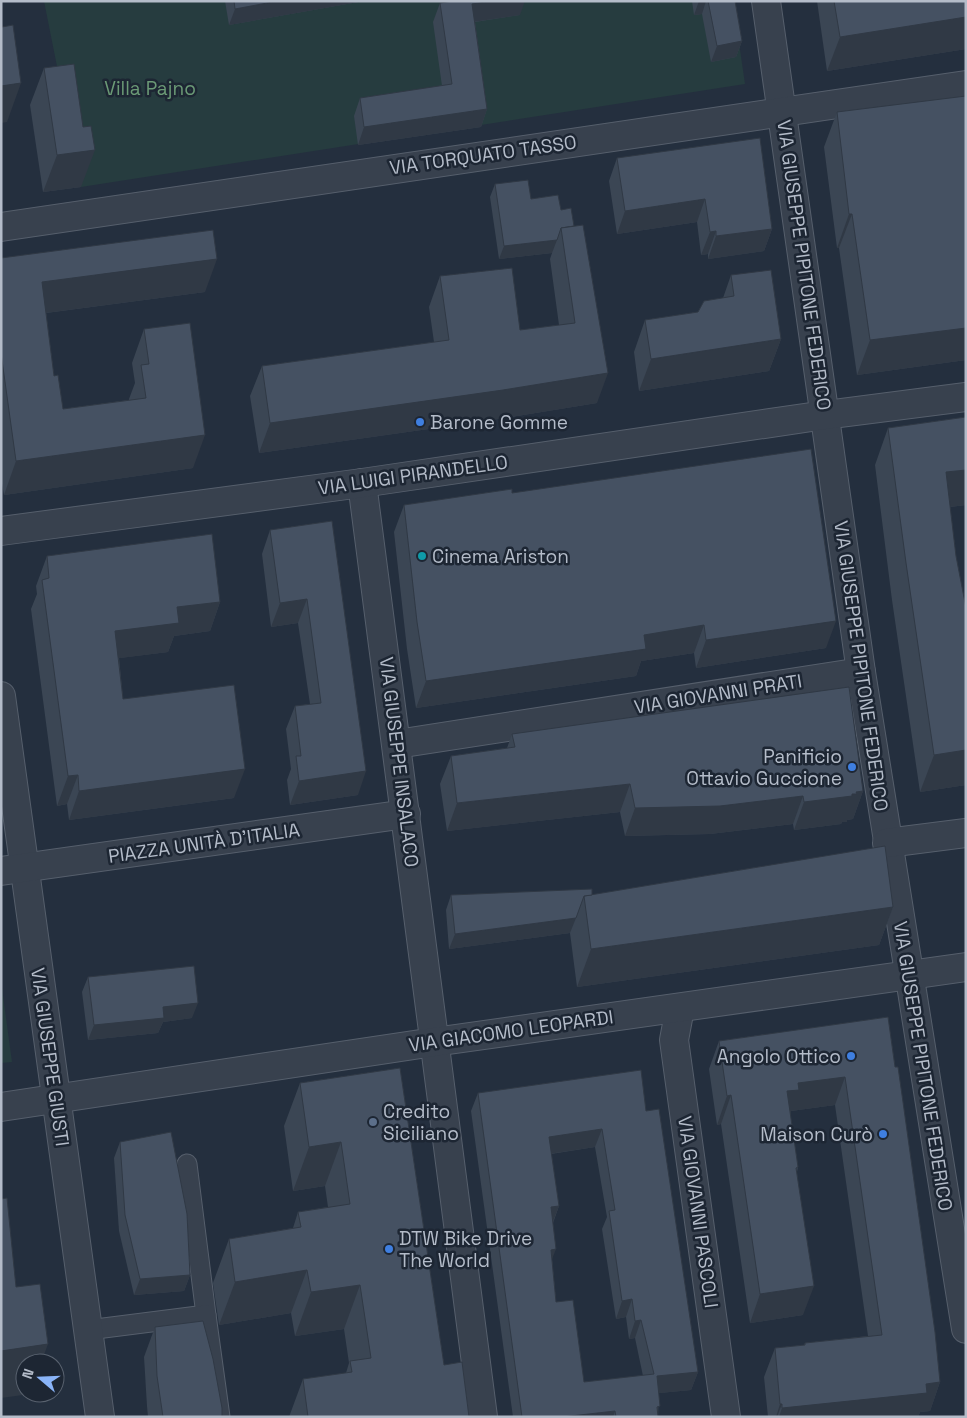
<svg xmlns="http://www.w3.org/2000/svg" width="967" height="1418" viewBox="0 0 967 1418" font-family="'Space Grotesk',sans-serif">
<rect width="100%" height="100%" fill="#242f3e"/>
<g fill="#263c3f">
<path d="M44 1H733L745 84 81 187Z"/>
<path d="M1 981 12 1062 1 1063Z"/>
</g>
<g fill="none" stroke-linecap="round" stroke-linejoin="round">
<defs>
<g id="service">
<path d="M187 1164 206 1315"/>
<path d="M88 1330 206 1315 220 1417"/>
</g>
<g id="minor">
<path d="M766 1 861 672 966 1329"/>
<path d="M1 227 966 85"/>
<path d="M362 483 483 1417"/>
<path d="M1 531 362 483 825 415 966 397"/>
<path d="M1 696 100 1417"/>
<path d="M397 744 861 672"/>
<path d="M887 843 966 833"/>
<path d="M1 871 406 814"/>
<path d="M680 1008 674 1040 726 1417"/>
</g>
<path id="tertiary" d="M1 1107 434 1042 966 967"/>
</defs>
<use href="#service" stroke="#565f6c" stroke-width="21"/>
<use href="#minor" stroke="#565f6c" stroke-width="30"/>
<use href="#tertiary" stroke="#565f6c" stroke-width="30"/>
<use href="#service" stroke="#38414e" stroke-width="19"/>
<use href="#minor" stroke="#38414e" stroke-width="28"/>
<use href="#tertiary" stroke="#38414e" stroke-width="28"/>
</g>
<g fill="#3b4654" fill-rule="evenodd">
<path d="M225 1H364L229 25Z"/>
<path d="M692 1H735L742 41 736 57 711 62 702 14 694 15Z"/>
<path d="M817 1H966V49L827 71Z"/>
<path d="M440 3 520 15 475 22 487 109 481 127 358 145 354 116 360 98 442 86 433 22Z"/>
<path d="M44 68 81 187 43 192 30 105Z"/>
<path d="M966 96V360L857 375 839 248H837L824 147 837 112Z"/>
<path d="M617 158 772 229 764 251 708 259V254L701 255 697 222 617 234 609 181Z"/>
<path d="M495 184 531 199 558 195 597 403 492 420 259 453 250 396 262 366 434 342 429 307 440 276 520 330 559 325 550 259 552 253 499 259 490 197Z"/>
<path d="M1 258 205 292 46 313 54 376 63 409 129 400V399L135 383 132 363 144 329 193 468 4 495 1 478Z"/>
<path d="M731 275 781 339 769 371 639 391 634 352 645 320 698 312 723 298Z"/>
<path d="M966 417V505L950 507 966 785 920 792 892 600 875 465 888 428Z"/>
<path d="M512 493 826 648 696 668 694 653 641 661 636 676 416 708 407 649 394 532 404 505Z"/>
<path d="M332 521 358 795 290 805 287 780 291 769 286 729 295 706 310 704 298 623 271 627 262 554 270 530Z"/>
<path d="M47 556 220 602 210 631 174 636 168 652 119 658 123 699 234 798 69 820 67 804 57 806 31 609 37 594 36 586Z"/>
<path d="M512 734 863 791 853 819 847 820V822H842L841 824 794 830 793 824 710 834 625 836 620 812 447 831 440 784 451 756 507 748Z"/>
<path d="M451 895H592L893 907 879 945 577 987 570 933 449 949 446 910Z"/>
<path d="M88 977 192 1018 163 1022 158 1033 88 1040 82 992Z"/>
<path d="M888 1017 940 1382 930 1411 920 1412 918 1417H768L764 1377 775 1348 804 1345 805 1343 868 1336 835 1105 791 1111 790 1113 798 1167 797 1172 803 1315 750 1323 721 1124 717 1125 709 1069 719 1041Z"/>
<path d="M400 1068 444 1365 469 1417H289L303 1379 346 1373 349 1363 344 1329 295 1336 291 1313 219 1325 213 1283 229 1239 293 1228 298 1212 328 1207 325 1186 293 1191 284 1126 300 1083Z"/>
<path d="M478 1093 646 1111 698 1372 691 1390 659 1393 658 1417H513L471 1111ZM595 1147 607 1217 602 1229 616 1319 626 1317 629 1339 635 1338 643 1376 584 1382 556 1302 552 1259 553 1223 559 1206 551 1154Z"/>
<path d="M120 1142 190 1275 184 1291 134 1295 119 1231 114 1158Z"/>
<path d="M155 1327 222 1417H148L147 1406 144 1357Z"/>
</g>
<g fill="#303945">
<path d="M278 1H364L229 25 235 9Z"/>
<path d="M493 1H525L520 15 466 23 472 4Z"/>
<path d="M699 1H706L702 14 694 15Z"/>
<path d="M966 17V49L827 71 840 37Z"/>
<path d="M742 41 736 57 711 62 717 46Z"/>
<path d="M21 83 7 122 1 123V86Z"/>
<path d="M487 109 481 127 358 145 364 127Z"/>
<path d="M95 150 81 187 43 192 57 155Z"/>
<path d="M705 199 697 222 617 234 625 211Z"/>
<path d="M849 214H852L839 248H837Z"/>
<path d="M772 229 764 251 708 259 716 236Z"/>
<path d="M716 231 708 254 701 255 710 232Z"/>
<path d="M557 240 552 253 499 259 504 246Z"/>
<path d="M217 259 205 292 30 315 42 282Z"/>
<path d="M966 328V360L857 375 870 340Z"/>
<path d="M781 339 769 371 639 391 651 359Z"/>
<path d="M608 373 597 403 492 420 259 453 270 423Z"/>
<path d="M205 435 193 468 4 495 16 461Z"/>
<path d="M966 470V505L932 509 946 472Z"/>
<path d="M307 599 298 623 271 627 280 603Z"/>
<path d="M220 602 210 631 174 636 168 652 105 660 115 631 177 607Z"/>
<path d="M836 621 826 648 696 668 706 640Z"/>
<path d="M704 625 694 653 641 661 636 676 416 708 426 681 644 635Z"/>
<path d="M966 750V785L920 792 934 755Z"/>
<path d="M245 769 234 798 69 820 79 791Z"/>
<path d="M366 771 358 795 290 805 299 781Z"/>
<path d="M78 775 67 804 57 806 68 776Z"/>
<path d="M630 784 620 812 447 831 457 803Z"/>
<path d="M863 791 853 819 847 820V822H842L841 824 794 830 804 802 852 794 856 792Z"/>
<path d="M803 796 793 824 710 834 625 836 635 808Z"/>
<path d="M893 907 879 945 577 987 591 949Z"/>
<path d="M576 918 570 933 449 949 455 934Z"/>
<path d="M198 1003 192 1018 163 1022 158 1033 88 1040 94 1025 163 1007Z"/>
<path d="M845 1077 835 1105 791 1111 789 1118 787 1091 798 1083Z"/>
<path d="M731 1095 721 1124 717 1125 727 1096Z"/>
<path d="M602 1129 595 1147 542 1155 549 1137Z"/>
<path d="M341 1142 325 1186 293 1191 309 1147Z"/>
<path d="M559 1206 552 1224 551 1207Z"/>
<path d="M556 1249 549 1267 551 1250Z"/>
<path d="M307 1270 291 1313 219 1325 235 1282Z"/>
<path d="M190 1275 184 1291 134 1295 140 1279Z"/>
<path d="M360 1285 344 1329 295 1336 311 1292Z"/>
<path d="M814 1286 803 1315 750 1323 760 1294Z"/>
<path d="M632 1299 626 1317 616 1319 622 1301Z"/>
<path d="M641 1320 635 1338 629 1339 635 1321Z"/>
<path d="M48 1344 41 1363H25V1393H30V1394L1 1398V1351Z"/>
<path d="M698 1372 691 1390 650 1394 657 1376Z"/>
<path d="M940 1382 930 1411 920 1412 918 1417H779L782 1408 926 1384Z"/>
<path d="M780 1404H782L777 1417H776Z"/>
<path d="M615 1411 613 1417H562Z"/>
</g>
<g fill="#455162" stroke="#303945" fill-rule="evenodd">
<path d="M234 1H278L235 9Z"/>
<path d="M453 1H493L472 4 487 109 364 127 360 98 452 84 440 3Z"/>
<path d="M708 1H735L742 41 717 46Z"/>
<path d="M834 1H966V17L840 37Z"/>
<path d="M1 19 2 27 13 25 21 83 1 86Z"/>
<path d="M74 64 83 127 91 126 95 150 57 155 44 68Z"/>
<path d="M966 96V328L870 340 852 214H849L837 112Z"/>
<path d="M760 138 772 229 716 236V231L710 232 705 199 625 211 617 158Z"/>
<path d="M528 180 531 199 558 195 561 210 571 208 574 226 561 228 557 240 504 246 495 184Z"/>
<path d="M583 225 608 373 503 390 270 423 262 366 449 340 440 276 512 268 520 330 575 323 561 228Z"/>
<path d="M213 230 217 259 42 282 54 376 58 375 63 409 146 398 141 365 149 364 144 329 190 323 205 435 16 461 1 353V258Z"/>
<path d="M771 270 781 339 651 359 645 320 698 312 704 301 734 296 731 275Z"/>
<path d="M966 417V470L946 472 956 556 966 608V750L934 755 906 563 888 428Z"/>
<path d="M811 449 836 621 706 640 704 625 644 635 646 649 426 681 417 622 404 505 512 489V493Z"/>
<path d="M332 521 366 771 299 781 296 756H301L295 706 321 703 307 599 280 603 270 530Z"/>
<path d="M212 534 220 602 177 607 179 623 115 631 123 699 234 685 245 769 79 791 78 775 68 776 42 580 49 578 47 556Z"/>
<path d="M849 687 863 791 856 792 857 794H852V796L804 802 803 796 720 806 635 808 630 784 457 803 451 756 515 747 512 734Z"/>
<path d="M885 846 893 907 591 949 584 896Z"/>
<path d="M592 889V895L584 896 576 918 455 934 451 895Z"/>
<path d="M194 966 198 1003 163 1007 164 1018 94 1025 88 977Z"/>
<path d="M888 1017 895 1067H898L903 1102 935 1332 940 1382 926 1384 927 1393 782 1408V1404H780L775 1348 805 1345V1343L882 1335 845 1077 798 1083 799 1090 787 1091 798 1167 796 1168 814 1286 760 1294 731 1095 727 1096 719 1041Z"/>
<path d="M400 1068 444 1365 462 1362 469 1417H308L303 1379 352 1372 350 1361 371 1358 360 1285 311 1292 307 1270 235 1282 229 1239 301 1227 298 1212 350 1204 341 1142 309 1147 300 1083Z"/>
<path d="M641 1070 646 1111 659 1109 698 1372 657 1376 660 1406 657 1407 658 1417H616L615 1411 562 1417H522L478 1093ZM602 1129 615 1210 609 1211 622 1301 632 1299 635 1321 641 1320 654 1374 584 1382 573 1300 556 1302 551 1250 556 1249 551 1207 559 1206 549 1137Z"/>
<path d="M171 1132 187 1214 190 1275 140 1279 125 1215 120 1142Z"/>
<path d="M7 1198 16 1287 40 1284 48 1344 1 1351V1199Z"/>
<path d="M203 1321 213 1359 222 1408V1417H163L157 1376 155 1327Z"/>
</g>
<g fill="#3f7fe0" stroke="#1d2633" stroke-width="2">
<circle cx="420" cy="422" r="5"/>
<circle cx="852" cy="767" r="5"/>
<circle cx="851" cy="1056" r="5"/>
<circle cx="883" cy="1134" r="5"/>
<circle cx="389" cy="1249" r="5"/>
</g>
<circle fill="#0f9aa8" stroke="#1d2633" stroke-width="2" cx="422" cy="556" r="5"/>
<circle fill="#5c6f8a" stroke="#1d2633" stroke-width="2" cx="373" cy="1122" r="5"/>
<g text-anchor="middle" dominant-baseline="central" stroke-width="5" stroke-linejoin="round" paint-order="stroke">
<g font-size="19" fill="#6b9a76" stroke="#1d2633">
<text x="150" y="88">Villa Pajno</text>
</g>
<g font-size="19" fill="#b4bcc9" stroke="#1d2633">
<text transform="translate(483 155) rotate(-8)">VIA TORQUATO TASSO</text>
<text transform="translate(804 265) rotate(82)">VIA GIUSEPPE PIPITONE FEDERICO</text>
<text transform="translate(413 475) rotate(-8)">VIA LUIGI PIRANDELLO</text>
<text transform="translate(861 666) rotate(82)">VIA GIUSEPPE PIPITONE FEDERICO</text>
<text transform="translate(718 694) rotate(-9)">VIA GIOVANNI PRATI</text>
<text transform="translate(399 762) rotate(83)">VIA GIUSEPPE INSALACO</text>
<text transform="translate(204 843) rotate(-8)">PIAZZA UNITÀ D'ITALIA</text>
<text transform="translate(511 1031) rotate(-8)">VIA GIACOMO LEOPARDI</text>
<text transform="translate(50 1057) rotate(82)">VIA GIUSEPPE GIUSTI</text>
<text transform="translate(923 1066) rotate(81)">VIA GIUSEPPE PIPITONE FEDERICO</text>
<text transform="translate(698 1212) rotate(82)">VIA GIOVANNI PASCOLI</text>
</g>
<g font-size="19" fill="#b4bcc9" stroke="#1d2633" text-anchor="start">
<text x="430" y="422">Barone Gomme</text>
<text x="432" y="556">Cinema Ariston</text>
<text x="842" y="756" text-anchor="end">Panificio<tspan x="842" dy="22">Ottavio Guccione</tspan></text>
<text x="841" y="1056" text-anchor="end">Angolo Ottico</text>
<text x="383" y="1111">Credito<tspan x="383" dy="22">Siciliano</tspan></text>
<text x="873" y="1134" text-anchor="end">Maison Curò</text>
<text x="399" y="1238">DTW Bike Drive<tspan x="399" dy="22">The World</tspan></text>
</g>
</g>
<rect width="967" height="1418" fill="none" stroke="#b4bcc9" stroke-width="5"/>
<g transform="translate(40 1378) rotate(289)"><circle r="24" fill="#1d2633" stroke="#59626f"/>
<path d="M0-4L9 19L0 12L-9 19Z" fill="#8ab4f8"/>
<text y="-8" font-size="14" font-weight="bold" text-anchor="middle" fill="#b4bcc9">N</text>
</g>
</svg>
